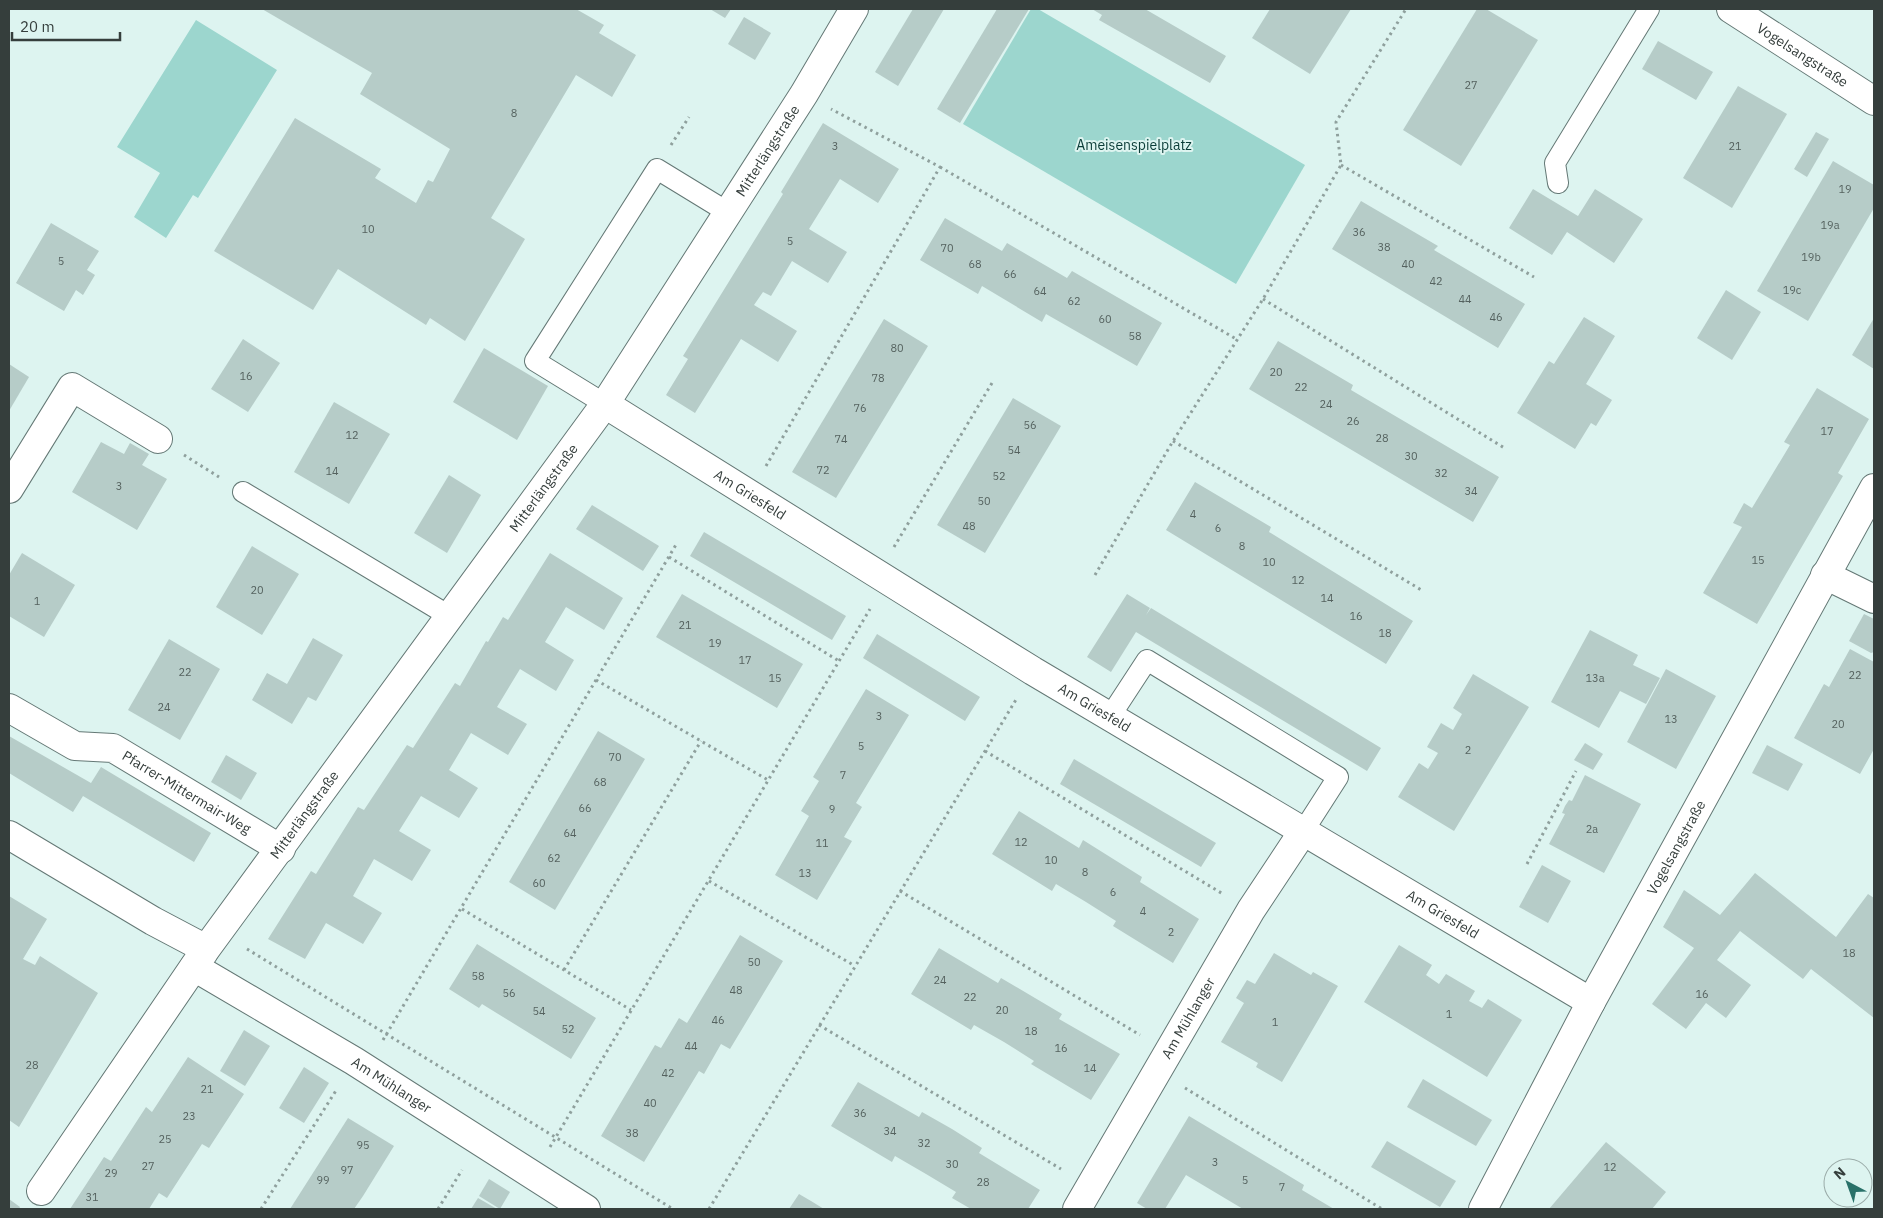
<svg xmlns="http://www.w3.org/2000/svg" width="1883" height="1218" viewBox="0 0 1883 1218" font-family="'IBM Plex Sans',sans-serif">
<rect width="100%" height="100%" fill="#ddf4f0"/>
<g fill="#9cd6ce">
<path d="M1031 9H1038L1305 165 1236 284 963 124Z"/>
<path d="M196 20 277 70 198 198 193 195 166 238 134 217 160 173 117 147Z"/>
</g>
<g fill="#b6ccc8">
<path d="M262 9H576L604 25 599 33 636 55 612 97 576 75 491 218 525 239 465 341 430 318 426 325 338 269 313 310 214 251 295 118 381 169 375 178 416 203 428 180 433 182 450 149 360 94 372 73Z"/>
<path d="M710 9H731L725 18Z"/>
<path d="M913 9H944L898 86 875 72Z"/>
<path d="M997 9H1029L960 123 937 109Z"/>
<path d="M1092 9H1145L1226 56 1210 83 1099 20 1102 15Z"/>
<path d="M1270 9H1351L1310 74 1252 38Z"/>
<path d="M1477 9H1486L1538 40 1461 166 1403 130Z"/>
<path d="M744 17 771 33 755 60 728 44Z"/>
<path d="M1658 41 1713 72 1696 100 1642 69Z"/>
<path d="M1738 86 1787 114 1732 208 1683 178Z"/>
<path d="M823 123 899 169 878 203 840 179 809 229 847 252 828 283 792 261 771 296 763 292 754 305 797 331 778 362 741 339 695 413 666 395 688 359 683 356 783 194 781 192Z"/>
<path d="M1816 132 1829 139 1807 177 1794 169Z"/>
<path d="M1833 161 1874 185V208L1808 321 1757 291Z"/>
<path d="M1533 189 1578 216 1595 189 1643 219 1614 263 1567 232 1552 255 1509 228Z"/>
<path d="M1361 201 1438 246 1434 250 1525 304 1498 348 1332 249Z"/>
<path d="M945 218 1002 251 1007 243 1067 278 1072 271 1162 323 1137 366 1046 314 1042 322 982 286 978 294 920 260Z"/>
<path d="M51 223 99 251 87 270 95 275 83 295 76 290 64 311 16 283Z"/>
<path d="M1726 290 1761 312 1732 360 1697 338Z"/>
<path d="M1584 317 1615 336 1586 384 1612 400 1596 426 1591 423 1575 449 1517 413 1549 361 1554 364Z"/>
<path d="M1874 318V369L1852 355Z"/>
<path d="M884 319 928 346 836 498 792 472Z"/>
<path d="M243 339 280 363 248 412 211 389Z"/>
<path d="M1278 341 1353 385 1351 390 1499 477 1473 522 1249 389Z"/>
<path d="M484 348 548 386 517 440 453 402Z"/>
<path d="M9 364 29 377 9 411Z"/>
<path d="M1817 388 1869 419 1838 473 1843 476 1757 624 1703 593 1742 527 1733 523 1744 503 1752 508 1790 445 1784 442Z"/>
<path d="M1013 398 1061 426 985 553 937 525Z"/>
<path d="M334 402 390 434 349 504 294 472Z"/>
<path d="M101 442 124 454 130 443 149 454 142 465 167 479 137 530 72 492Z"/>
<path d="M449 475 481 495 447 553 414 533Z"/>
<path d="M1195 482 1271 527 1269 532 1413 621 1386 664 1166 530Z"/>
<path d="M592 505 659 546 643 571 576 529Z"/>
<path d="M704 532 846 616 832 640 690 556Z"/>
<path d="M252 546 299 574 262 635 216 607Z"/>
<path d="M22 553 75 585 44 637 9 616V575Z"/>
<path d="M550 553 623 598 604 630 566 607 545 642 574 660 556 691 520 669 497 707 527 724 508 755 471 733 449 770 478 788 459 818 421 796 399 831 431 850 412 881 374 859 353 896 382 913 363 944 326 923 305 959 268 939 311 871 316 874 358 807 364 810 407 745 413 748 455 683 460 686 486 641 488 642 503 617 508 620Z"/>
<path d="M682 594 803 664 777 708 656 637Z"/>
<path d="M1127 594 1150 608 1146 615 1151 608 1381 748 1367 771 1136 632 1111 672 1087 657Z"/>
<path d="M1864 614 1874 619V652L1871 653 1849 641Z"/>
<path d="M1590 630 1638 655 1633 665 1660 678 1646 704 1620 691 1599 728 1551 702Z"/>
<path d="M877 634 980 697 965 721 863 658Z"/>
<path d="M313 638 343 655 316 701 308 697 292 724 252 700 267 673 287 684Z"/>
<path d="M169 639 220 669 180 740 128 710Z"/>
<path d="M1850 649 1874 662V749L1860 774 1794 738 1824 684 1829 687Z"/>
<path d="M1666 669 1716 696 1676 769 1627 742Z"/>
<path d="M1473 674 1529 707 1454 831 1398 797 1419 763 1428 769 1438 753 1427 747 1441 723 1453 730 1462 714 1453 708Z"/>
<path d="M866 689 909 715 856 803 862 807 844 837 852 841 817 900 775 875 809 816 801 811 819 781 813 777Z"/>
<path d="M598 731 645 759 555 910 509 882Z"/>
<path d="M9 736 91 783 101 767 211 833 194 862 83 796 73 812 9 773Z"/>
<path d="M1585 743 1603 754 1593 770 1574 760Z"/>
<path d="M1767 745 1803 764 1788 791 1752 773Z"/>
<path d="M226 755 257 773 241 800 211 782Z"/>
<path d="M1074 759 1216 843 1201 867 1060 784Z"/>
<path d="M1585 775 1641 804 1604 873 1549 844 1565 814 1562 813 1565 806 1569 800 1572 801Z"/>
<path d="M1019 811 1079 848 1083 840 1142 877 1140 882 1199 919 1173 963 1113 926 1116 921 1086 902 1056 884 1052 891 992 854Z"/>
<path d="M1542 865 1571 881 1548 923 1519 907Z"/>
<path d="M1755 873 1836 937 1868 894 1874 898V1018L1811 969 1803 979 1740 931 1717 960 1751 985 1726 1018 1706 1003 1686 1029 1652 1004 1694 948 1663 927 1684 890 1720 915Z"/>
<path d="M9 896 47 919 23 959 35 965 40 956 98 993 19 1127 9 1120Z"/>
<path d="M740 935 783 961 730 1049 721 1044 704 1074 699 1071 644 1162 601 1136 655 1045 661 1048 679 1018 687 1023Z"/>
<path d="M477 944 596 1018 571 1059 482 1004 479 1008 449 989Z"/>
<path d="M1399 945 1432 965 1426 975 1439 984 1446 974 1475 991 1469 1001 1482 1008 1488 999 1522 1020 1487 1077 1364 1002Z"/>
<path d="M939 948 998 983 1001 978 1062 1014 1059 1019 1120 1054 1091 1100 1031 1064 1034 1061 1004 1042 974 1025 971 1030 911 994Z"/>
<path d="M1274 953 1311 975 1313 972 1338 986 1282 1082 1256 1067 1258 1063 1221 1042 1244 1003 1236 998 1247 980 1255 984Z"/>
<path d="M244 1030 270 1046 245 1086 220 1071Z"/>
<path d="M188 1057 244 1094 209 1148 202 1144 167 1198 159 1193 149 1209H70L104 1157 111 1161 146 1107 152 1112Z"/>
<path d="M304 1067 329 1083 304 1123 279 1108Z"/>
<path d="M1423 1079 1492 1120 1476 1146 1407 1107Z"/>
<path d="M858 1082 919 1117 922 1112 952 1129 982 1148 979 1153 1040 1190 1028 1209H971L952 1198 956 1192 926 1174 895 1156 892 1162 831 1126Z"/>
<path d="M1189 1116 1304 1185 1302 1190 1334 1209H1243L1186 1175 1165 1209H1147L1137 1203Z"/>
<path d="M348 1118 394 1146 363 1196 354 1209H290Z"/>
<path d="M1387 1141 1456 1181 1440 1207 1371 1167Z"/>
<path d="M1606 1142 1666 1192 1652 1209H1549Z"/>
<path d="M489 1179 510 1192 500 1209 479 1196Z"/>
<path d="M799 1194 811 1201 824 1209H789Z"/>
<path d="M478 1198 497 1209H471Z"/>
<path d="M9 1199 20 1207 19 1209H9Z"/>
</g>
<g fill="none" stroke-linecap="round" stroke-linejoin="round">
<defs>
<g id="service">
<path d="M1558 183 1555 163 1649 9"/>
<path d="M605 404 535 361 657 169 729 213"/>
<path d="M243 492 451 617"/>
<path d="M1111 715 1147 660 1338 777 1304 830"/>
</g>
<g id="minor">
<path id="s1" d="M1731 9 1874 101"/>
<path id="s2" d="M605 404 1033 671 1591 1002"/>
<path d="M9 489 72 387 158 439"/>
<path d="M1825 575 1874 599"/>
<path id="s3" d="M9 708 75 746 113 748 281 849"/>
<path id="s4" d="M9 835 153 921 206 949 605 404 804 94 854 9"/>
<path id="s5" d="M194 967 354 1061 586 1209"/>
<path d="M41 1191 204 952"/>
<path id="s6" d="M1077 1209 1251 910 1304 830"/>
<path id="s7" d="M1483 1209 1591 1002 1874 488"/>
</g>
</defs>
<use href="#service" stroke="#647875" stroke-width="22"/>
<use href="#minor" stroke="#647875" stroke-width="30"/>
<g stroke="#8fa09d" stroke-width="3" stroke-dasharray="2.5 4" stroke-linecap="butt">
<path d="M671 145 689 117"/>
<path d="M1341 165 1534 277"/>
<path d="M940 167 1238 340"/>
<path d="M1263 299 1506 449"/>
<path d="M1173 441 1423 591"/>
<path d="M184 455 219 477"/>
<path d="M766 466 940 167 831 109"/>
<path d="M894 547 992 383"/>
<path d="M669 557 839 661"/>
<path d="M1095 575 1173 441 1263 299 1341 165 1336 122 1406 9"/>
<path d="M596 680 768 780"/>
<path d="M985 751 1223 894"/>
<path d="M1527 864 1576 771"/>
<path d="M709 881 855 966"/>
<path d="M900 891 1140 1035"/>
<path d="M462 909 631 1010"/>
<path d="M247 949 673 1209"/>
<path d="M564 970 701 741"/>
<path d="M819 1025 1061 1169"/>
<path d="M383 1040 677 543"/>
<path d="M1185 1088 1382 1209"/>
<path d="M550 1147 870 609"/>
<path d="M261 1209 337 1089"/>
<path d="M438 1209 462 1170"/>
<path d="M709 1209 1017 698"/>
</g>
<use href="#service" stroke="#fff" stroke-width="20"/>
<use href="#minor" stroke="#fff" stroke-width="28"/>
</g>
<g text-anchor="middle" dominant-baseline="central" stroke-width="4" stroke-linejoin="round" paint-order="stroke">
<g font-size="11" fill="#55625f">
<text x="1471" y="85">27</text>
<text x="514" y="113">8</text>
<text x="835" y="146">3</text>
<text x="1735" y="146">21</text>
<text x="1845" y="189">19</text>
<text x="1830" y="225">19a</text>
<text x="368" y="229">10</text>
<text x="1359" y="232">36</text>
<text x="790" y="241">5</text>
<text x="1384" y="247">38</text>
<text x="947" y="248">70</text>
<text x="1811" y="257">19b</text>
<text x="61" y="261">5</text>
<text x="975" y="264">68</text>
<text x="1408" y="264">40</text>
<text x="1010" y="274">66</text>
<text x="1436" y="281">42</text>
<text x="1792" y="290">19c</text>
<text x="1040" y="291">64</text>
<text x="1465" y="299">44</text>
<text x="1074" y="301">62</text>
<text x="1496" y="317">46</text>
<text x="1105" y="319">60</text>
<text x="1135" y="336">58</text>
<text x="897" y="348">80</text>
<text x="1276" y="372">20</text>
<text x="246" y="376">16</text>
<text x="878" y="378">78</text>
<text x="1301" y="387">22</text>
<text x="1326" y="404">24</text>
<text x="860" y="408">76</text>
<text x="1353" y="421">26</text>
<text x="1030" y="425">56</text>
<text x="1827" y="431">17</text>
<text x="352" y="435">12</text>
<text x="1382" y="438">28</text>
<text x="841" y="439">74</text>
<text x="1014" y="450">54</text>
<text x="1411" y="456">30</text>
<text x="823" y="470">72</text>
<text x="332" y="471">14</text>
<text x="1441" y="473">32</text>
<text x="999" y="476">52</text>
<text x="119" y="486">3</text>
<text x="1471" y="491">34</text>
<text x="984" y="501">50</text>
<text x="1193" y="514">4</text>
<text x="969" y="526">48</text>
<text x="1218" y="528">6</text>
<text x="1242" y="546">8</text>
<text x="1758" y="560">15</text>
<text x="1269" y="562">10</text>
<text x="1298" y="580">12</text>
<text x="257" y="590">20</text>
<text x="1327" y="598">14</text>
<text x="37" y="601">1</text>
<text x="1356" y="616">16</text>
<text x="685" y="625">21</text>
<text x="1385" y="633">18</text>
<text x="715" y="643">19</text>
<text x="745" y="660">17</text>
<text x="185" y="672">22</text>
<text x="1855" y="675">22</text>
<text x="775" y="678">15</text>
<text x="1595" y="678">13a</text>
<text x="164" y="707">24</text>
<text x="879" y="716">3</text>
<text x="1671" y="719">13</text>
<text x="1838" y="724">20</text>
<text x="861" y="746">5</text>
<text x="1468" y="750">2</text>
<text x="615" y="757">70</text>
<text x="843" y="775">7</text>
<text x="600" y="782">68</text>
<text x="585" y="808">66</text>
<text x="832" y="809">9</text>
<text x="1592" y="829">2a</text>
<text x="570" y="833">64</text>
<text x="1021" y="842">12</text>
<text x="822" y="843">11</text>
<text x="554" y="858">62</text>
<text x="1051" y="860">10</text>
<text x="1085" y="872">8</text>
<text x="805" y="873">13</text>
<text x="539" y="883">60</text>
<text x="1113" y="892">6</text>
<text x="1143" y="911">4</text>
<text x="1171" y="932">2</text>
<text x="1849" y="953">18</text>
<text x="754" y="962">50</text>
<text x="478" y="976">58</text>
<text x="940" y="980">24</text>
<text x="736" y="990">48</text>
<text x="509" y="993">56</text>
<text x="1702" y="994">16</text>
<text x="970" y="997">22</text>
<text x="1002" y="1010">20</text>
<text x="539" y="1011">54</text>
<text x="1449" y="1014">1</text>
<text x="718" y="1020">46</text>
<text x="1275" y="1022">1</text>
<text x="568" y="1029">52</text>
<text x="1031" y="1031">18</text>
<text x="691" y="1046">44</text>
<text x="1061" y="1048">16</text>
<text x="32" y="1065">28</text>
<text x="1090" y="1068">14</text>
<text x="668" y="1073">42</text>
<text x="207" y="1089">21</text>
<text x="650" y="1103">40</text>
<text x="860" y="1113">36</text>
<text x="189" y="1116">23</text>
<text x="890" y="1131">34</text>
<text x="632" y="1133">38</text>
<text x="165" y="1139">25</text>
<text x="924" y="1143">32</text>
<text x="363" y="1145">95</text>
<text x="1215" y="1162">3</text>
<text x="952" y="1164">30</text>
<text x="148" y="1166">27</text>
<text x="1610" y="1167">12</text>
<text x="347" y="1170">97</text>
<text x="111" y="1173">29</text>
<text x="323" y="1180">99</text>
<text x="1245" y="1180">5</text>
<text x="983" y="1182">28</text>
<text x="1282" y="1187">7</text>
<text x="92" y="1197">31</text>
</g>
<g font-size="14" fill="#353e3c" stroke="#ddf4f0">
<text stroke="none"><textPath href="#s1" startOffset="85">Vogelsangstraße</textPath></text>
<text stroke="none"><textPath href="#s4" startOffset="1204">Mitterlängstraße</textPath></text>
<text stroke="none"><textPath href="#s4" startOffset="799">Mitterlängstraße</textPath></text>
<text stroke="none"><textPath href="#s2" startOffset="171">Am Griesfeld</textPath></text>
<text stroke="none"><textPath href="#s2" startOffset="576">Am Griesfeld</textPath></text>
<text stroke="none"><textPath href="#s3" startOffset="200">Pfarrer-Mittermair-Weg</textPath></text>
<text stroke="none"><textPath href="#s4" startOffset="394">Mitterlängstraße</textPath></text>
<text stroke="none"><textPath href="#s7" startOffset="410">Vogelsangstraße</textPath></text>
<text stroke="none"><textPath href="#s2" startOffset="981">Am Griesfeld</textPath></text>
<text stroke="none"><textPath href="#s6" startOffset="221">Am Mühlanger</textPath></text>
<text stroke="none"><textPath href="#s5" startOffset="230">Am Mühlanger</textPath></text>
</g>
<g font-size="14" fill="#0a3c37" stroke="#ddf4f0">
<text x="1134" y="145">Ameisenspielplatz</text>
</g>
</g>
<rect width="1883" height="1218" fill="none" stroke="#353e3c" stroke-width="20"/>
<g transform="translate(1848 1183) rotate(319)"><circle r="24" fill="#ddf4f0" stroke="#9aaba8"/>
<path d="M0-4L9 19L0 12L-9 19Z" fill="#297169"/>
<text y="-8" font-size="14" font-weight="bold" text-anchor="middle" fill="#353e3c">N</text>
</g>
<path d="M12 32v8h108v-8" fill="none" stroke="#353e3c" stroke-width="2.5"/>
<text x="20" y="32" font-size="15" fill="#353e3c" stroke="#ddf4f0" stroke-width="4" paint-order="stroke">20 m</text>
</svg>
